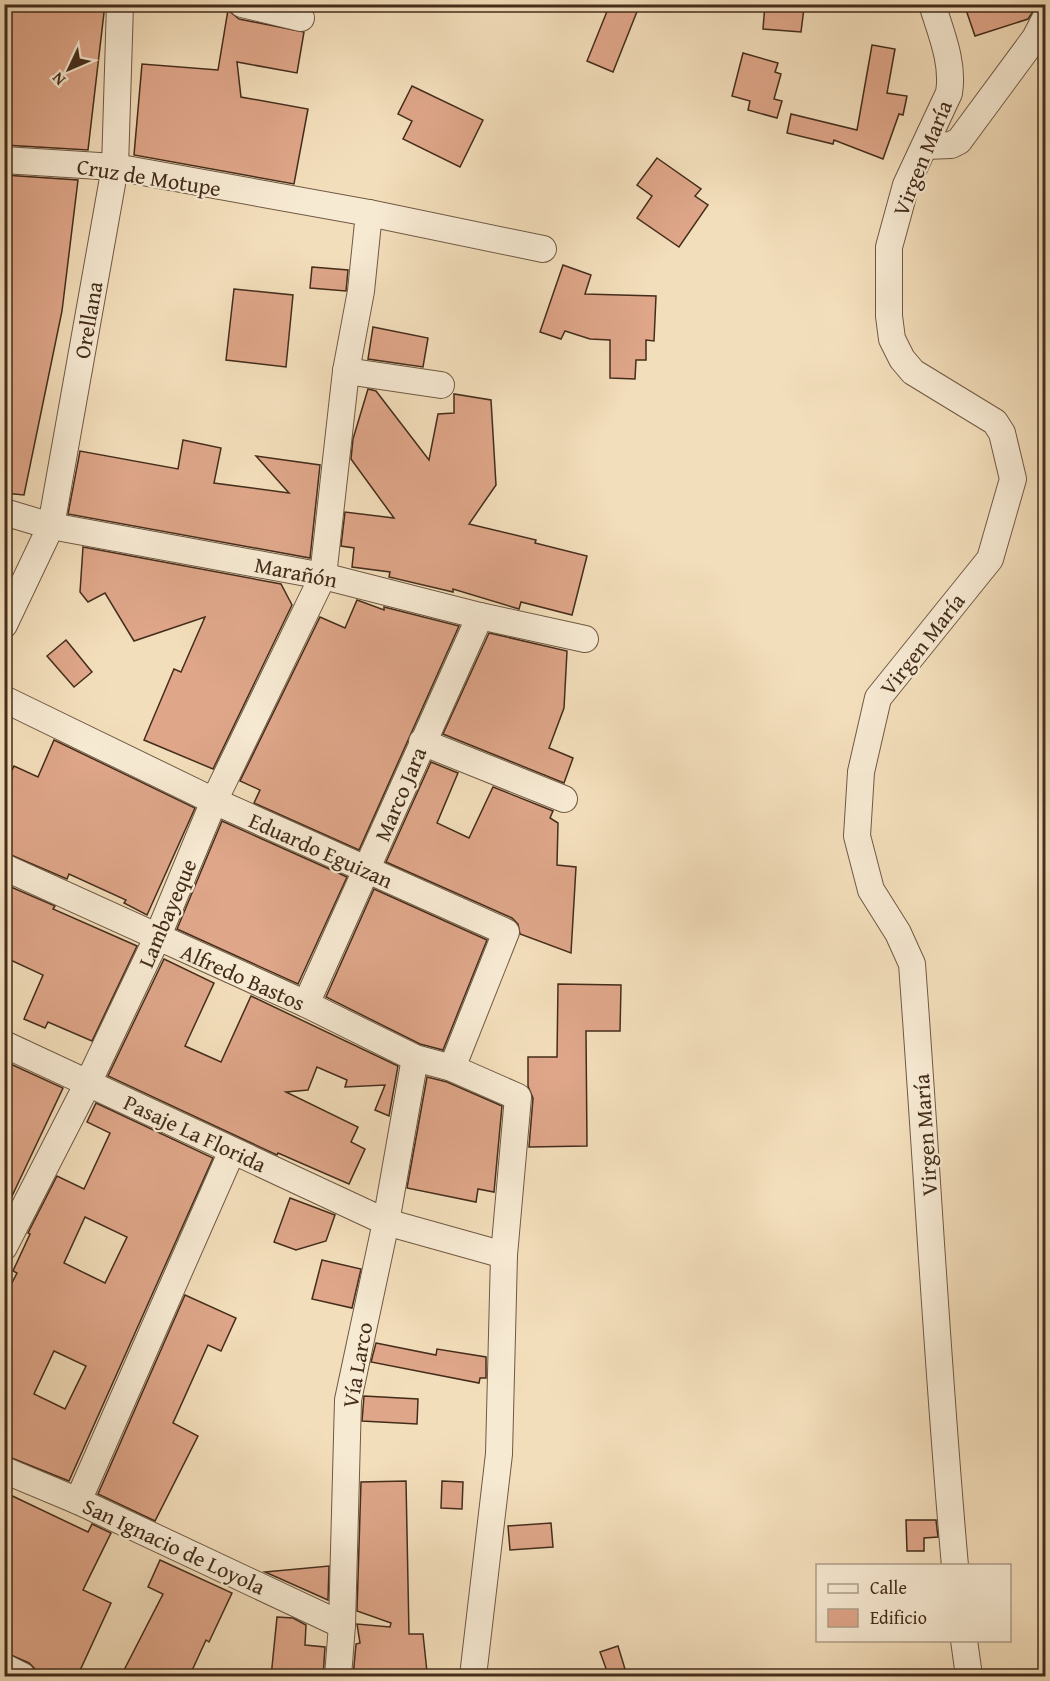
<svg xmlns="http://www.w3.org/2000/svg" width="1050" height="1681" viewBox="0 0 1050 1681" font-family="'Gentium Book Plus',serif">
<rect width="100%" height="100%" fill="#f3debb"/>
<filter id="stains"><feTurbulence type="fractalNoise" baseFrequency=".00333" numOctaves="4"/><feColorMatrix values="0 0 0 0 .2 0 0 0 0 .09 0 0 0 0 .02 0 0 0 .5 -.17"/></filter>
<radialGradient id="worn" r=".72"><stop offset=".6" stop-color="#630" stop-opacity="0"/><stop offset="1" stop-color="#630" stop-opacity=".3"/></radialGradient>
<g fill="#dfa689" stroke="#442d1b" stroke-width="1.5" fill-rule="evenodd">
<path d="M4 4H105L88 150 4 145Z"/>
<path d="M610 4H640L613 72 587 61Z"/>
<path d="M765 4 804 8 801 32 763 29Z"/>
<path d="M964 4H1038L1028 19 975 36Z"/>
<path d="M228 10 239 19 304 32 297 73 237 62 241 97 308 109 294 184 134 155 142 64 218 70Z"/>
<path d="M872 45 895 49 887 93 907 96 903 115 899 114 883 159 834 140 833 144 787 133 791 114 857 130Z"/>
<path d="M743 53 778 63 775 72 781 74 774 99 782 101 777 118 748 110 750 101 732 96Z"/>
<path d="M412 86 483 120 460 167 403 139 412 121 398 114Z"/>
<path d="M657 158 701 189 695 196 708 205 679 247 637 218 652 196 637 185Z"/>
<path d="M4 175 78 180 62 311 24 495 4 493Z"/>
<path d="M563 265 591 275 585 294 656 296 654 341 646 340V360H636L635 379 610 378V340L590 339 565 331 561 339 540 332Z"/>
<path d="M312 267 348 270 346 291 310 288Z"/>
<path d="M234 289 293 295 286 367 226 360Z"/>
<path d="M373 327 428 338 423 367 368 359Z"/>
<path d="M368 389 376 391 429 460 438 414 454 413V394L491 400 496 485 469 524 536 540 535 543 587 556 572 615 521 602 519 609 453 589V592L389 577 390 572 352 567 354 548 341 546 345 512 394 518 351 459 353 439Z"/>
<path d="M183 440 221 448 214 483 289 493 256 456 320 465 310 558 68 514 80 451 178 469Z"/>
<path d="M83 547 281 584 292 605 213 769 144 740 174 669 181 672 205 617 134 641 105 593 88 602 80 592Z"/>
<path d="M357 600 384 610V607L459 626 359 850 254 803 260 790 240 781 320 617 345 628Z"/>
<path d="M489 633 567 651 564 708 549 748 573 758 564 783 443 734Z"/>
<path d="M66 640 92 672 74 687 47 656Z"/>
<path d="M54 740 195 808 147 915 124 903 126 900 69 874 67 879 4 852V787L14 766 38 777Z"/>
<path d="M431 762 458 773 437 823 469 838 493 787 553 811 550 818 558 823 557 865 576 867 571 953 520 934 518 924 512 918 386 862Z"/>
<path d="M222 821 347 877 298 984 177 929Z"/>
<path d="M4 884 55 906 53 909 137 946 92 1041 48 1022 45 1028 24 1019 43 975 4 957Z"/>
<path d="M374 889 487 940 443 1050 420 1044 326 997Z"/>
<path d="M164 959 214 983 185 1046 221 1062 251 996 398 1066 389 1116 375 1110 385 1085 345 1087 347 1080 317 1067 308 1090 286 1092 358 1127 351 1142 365 1149 349 1184 278 1153 277 1155 108 1076Z"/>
<path d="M558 984 621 985 620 1031H586L587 1146 529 1147 533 1098 528 1086V1057H557Z"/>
<path d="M4 1061 63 1088 4 1213Z"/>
<path d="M427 1077 447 1082 502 1106 494 1192 478 1189 476 1202 407 1188Z"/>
<path d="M96 1103 213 1158 69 1481 4 1455V1298L17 1273 13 1271 30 1234 28 1233 57 1176 84 1189 110 1133 87 1122ZM85 1217 127 1237 105 1283 64 1263ZM54 1351 86 1366 65 1409 34 1394Z"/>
<path d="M290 1198 335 1215 326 1241 296 1250 274 1242Z"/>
<path d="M322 1260 361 1269 352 1308 312 1299Z"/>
<path d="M185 1295 236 1318 221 1351 208 1345 173 1423 198 1436 155 1521 98 1494Z"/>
<path d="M376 1343 436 1355 437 1349 486 1357V1378H480L479 1383 371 1362Z"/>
<path d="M364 1396 418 1399 417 1424 362 1421Z"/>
<path d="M406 1481 409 1634H423L427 1672 353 1677 356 1644 360 1643 357 1624 390 1627 391 1623 357 1611 361 1482Z"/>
<path d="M442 1481 463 1482 462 1509 441 1508Z"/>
<path d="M4 1492 88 1532 92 1524 111 1533 83 1590 111 1603 77 1677H37L38 1672 29 1663 4 1652Z"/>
<path d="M906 1520H936L938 1537 924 1538V1551H907Z"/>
<path d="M551 1523 553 1547 510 1550 508 1526Z"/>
<path d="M160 1560 232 1593 209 1642 206 1640 189 1677 121 1676 163 1594 148 1587Z"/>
<path d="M329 1566 328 1600 265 1572Z"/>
<path d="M277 1617 293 1618 306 1625 305 1645 325 1647 323 1677H271Z"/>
<path d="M618 1646 625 1669 608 1674 600 1652Z"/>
</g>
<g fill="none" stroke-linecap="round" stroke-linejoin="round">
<defs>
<g id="minor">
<path d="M242 4 301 18"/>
<path d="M932 4C941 33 954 63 949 93L906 185 889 247V316L892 339 902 359 913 372 995 422 1002 433 1013 479 990 559 878 698 861 772 857 836 871 890 898 933 912 964C927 1164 937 1365 955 1566"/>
<path d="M925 146 951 145 959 141 1035 38 1046 17"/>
<path d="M4 160 115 167 369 213 361 291 346 371 323 576 214 801 157 938 88 1083 4 1247"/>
<path d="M369 213 543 249"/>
<path d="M346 371 441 385"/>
<path d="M4 512 51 526 323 576 480 616 585 639"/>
<path d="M4 625 51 526 115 167 120 4"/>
<path d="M4 699 214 801 506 932 452 1068"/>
<path d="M422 742 564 799"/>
<path d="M4 867 306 1004 415 1058 452 1068 518 1097 504 1255 499 1454 473 1676"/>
<path d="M306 1004 480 616"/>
<path d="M4 1044 386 1222 504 1255"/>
<path d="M4 1470 78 1501 342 1625"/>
<path d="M78 1501 232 1151"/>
<path d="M964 1640 969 1676"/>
<path d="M4 1667 22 1676"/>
<path d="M338 1676 342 1625 348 1400 386 1222 415 1058"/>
</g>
</defs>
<use href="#minor" stroke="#705943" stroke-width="28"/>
<use href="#minor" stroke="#f7ead3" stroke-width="26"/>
</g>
<g text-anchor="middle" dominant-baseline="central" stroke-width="4.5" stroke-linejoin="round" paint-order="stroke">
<g font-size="22" fill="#442d1b" stroke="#f7ead3">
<text transform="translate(922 158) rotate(-68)">Virgen María</text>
<text transform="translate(149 177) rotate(9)">Cruz de Motupe</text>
<text transform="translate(88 320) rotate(-80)">Orellana</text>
<text transform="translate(296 572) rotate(11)">Marañón</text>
<text transform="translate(922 644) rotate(-52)">Virgen María</text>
<text transform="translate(400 794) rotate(-67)">Marco Jara</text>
<text transform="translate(321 850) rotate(24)">Eduardo Eguizan</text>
<text transform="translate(167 913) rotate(-67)">Lambayeque</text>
<text transform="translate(243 977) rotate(24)">Alfredo Bastos</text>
<text transform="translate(195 1133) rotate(25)">Pasaje La Florida</text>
<text transform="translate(925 1135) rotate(-94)">Virgen María</text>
<text transform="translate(357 1365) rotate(-80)">Vía Larco</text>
<text transform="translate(174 1546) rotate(25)">San Ignacio de Loyola</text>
</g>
</g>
<rect width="1050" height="1681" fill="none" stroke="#f3debb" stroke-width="24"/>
<rect x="6" y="6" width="1038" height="1669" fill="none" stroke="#442d1b" stroke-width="3"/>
<rect x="12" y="12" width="1026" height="1657" fill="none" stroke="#442d1b" stroke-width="1.5"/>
<rect x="816" y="1564" width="195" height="78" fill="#f7ead3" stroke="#af9e89" stroke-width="1.5"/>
<rect x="828" y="1584" width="30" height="9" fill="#f7ead3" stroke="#af9e89" stroke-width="1.5"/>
<text x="870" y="1594" font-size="18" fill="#442d1b">Calle</text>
<rect x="828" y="1609" width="30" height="18" fill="#dfa689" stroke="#af9e89" stroke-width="1.5"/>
<text x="870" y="1624" font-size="18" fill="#442d1b">Edificio</text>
<g transform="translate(69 69) rotate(226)" stroke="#f7ead3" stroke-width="4.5" paint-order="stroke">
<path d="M0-4.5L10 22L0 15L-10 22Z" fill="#442d1b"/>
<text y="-9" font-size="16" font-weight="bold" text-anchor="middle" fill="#442d1b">N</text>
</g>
<rect width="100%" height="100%" filter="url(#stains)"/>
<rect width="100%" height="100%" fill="url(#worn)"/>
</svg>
